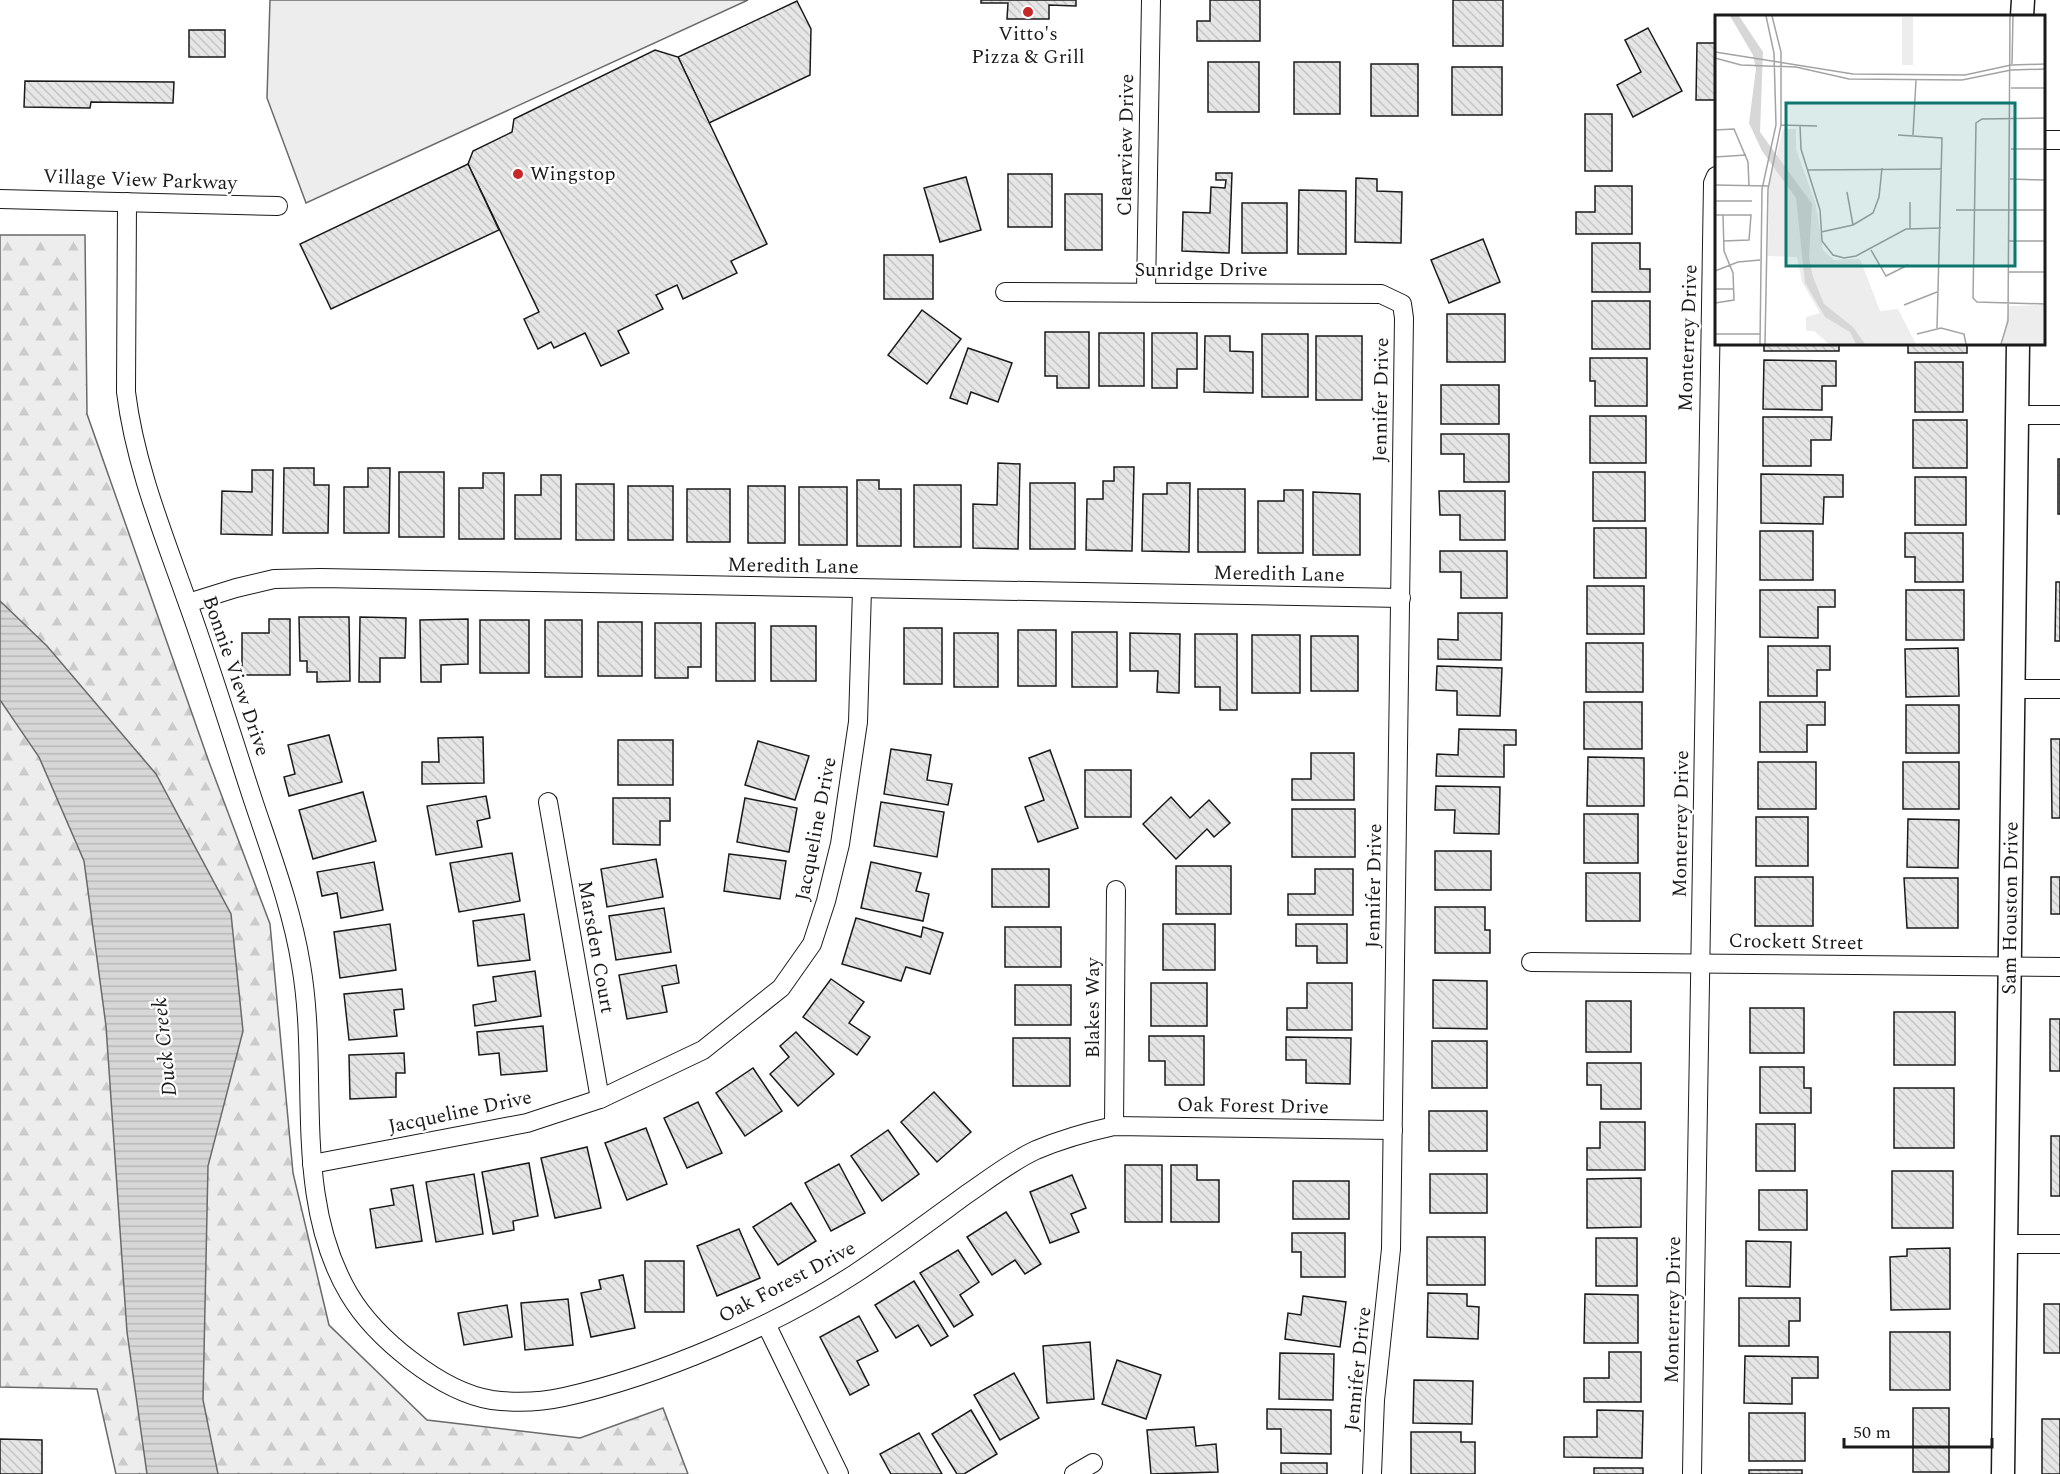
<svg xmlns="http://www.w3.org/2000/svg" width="2060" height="1474" viewBox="0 0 2060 1474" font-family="Spectral,serif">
<defs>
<pattern id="forest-firs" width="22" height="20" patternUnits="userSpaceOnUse" patternTransform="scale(1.5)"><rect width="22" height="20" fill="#ededed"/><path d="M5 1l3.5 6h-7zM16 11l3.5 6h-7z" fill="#cbcbcb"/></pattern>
<pattern id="water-rules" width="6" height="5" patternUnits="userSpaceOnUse" patternTransform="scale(1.5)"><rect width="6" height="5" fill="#d7d7d7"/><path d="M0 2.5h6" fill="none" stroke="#b8b8b8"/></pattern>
<pattern id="building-back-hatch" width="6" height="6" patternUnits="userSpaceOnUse" patternTransform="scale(1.5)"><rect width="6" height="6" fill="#e6e6e6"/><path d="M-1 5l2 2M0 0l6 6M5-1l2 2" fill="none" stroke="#c5c5c5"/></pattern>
</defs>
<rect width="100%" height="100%" fill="#fff"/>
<path fill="url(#forest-firs)" stroke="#6a6a6a" stroke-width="1.5" d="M0 235H85L87 414 209 762 270 924 293 1173 329 1325 427 1420 580 1438 663 1408 688 1474H116L97 1389 0 1387Z"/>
<path fill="#ededed" stroke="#6a6a6a" stroke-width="1.5" d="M270 0H748L306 203 267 98Z"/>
<path fill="url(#water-rules)" stroke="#6a6a6a" stroke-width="1.5" d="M0 601 47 646 156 774 231 914 243 1031 208 1166 203 1400 218 1474H147L127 1332 106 1026 84 861 39 757 0 700Z"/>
<g fill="url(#building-back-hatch)" stroke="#1a1a1a" stroke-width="1.5">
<path d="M981 0H1076V6L1049 5V19H1007L1008 3H981Z"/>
<path d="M1210 0H1260V41H1197V21H1210Z"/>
<rect x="1453" y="0" width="50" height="46"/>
<path d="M797 1 811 29 810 75 709 123 678 57Z"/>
<path d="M1648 28 1682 91 1633 117 1617 85 1641 72 1625 40Z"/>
<rect x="189" y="30" width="36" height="27"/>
<path d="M1697 43H1716V100H1696Z"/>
<path d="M655 50 678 57 767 244 731 261 737 273 683 299 677 285 656 295 663 309 618 331 629 353 601 366 585 333 554 348 551 342 538 349 524 319 539 312 468 164 473 151 512 132 514 119Z"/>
<rect x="1208" y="62" width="51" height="50"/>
<rect x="1294" y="62" width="46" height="52"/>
<rect x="1371" y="64" width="47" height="52"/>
<rect x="1452" y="67" width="50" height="48"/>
<path d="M25 81 174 82 173 103 91 102 90 108 24 107Z"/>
<rect x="1585" y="114" width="27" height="57"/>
<path d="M468 164 499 230 331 309 300 244Z"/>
<path d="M1216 173H1232L1229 253 1182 251 1183 212 1210 213 1211 187 1225 188 1226 180H1216Z"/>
<rect x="1008" y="174" width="44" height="53"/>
<path d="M966 177 981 230 940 242 924 188Z"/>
<path d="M1356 178 1377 179V191L1402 192 1401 243 1355 242Z"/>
<path d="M1595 186H1632V234H1576V212H1595Z"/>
<path d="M1299 190 1346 191V254H1298Z"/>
<rect x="1065" y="194" width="37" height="56"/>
<rect x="1242" y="203" width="45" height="50"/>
<path d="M1483 239 1500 282 1449 303 1431 260Z"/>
<path d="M1592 243H1640V269H1650V292H1592Z"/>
<rect x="884" y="255" width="49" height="44"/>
<rect x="1592" y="301" width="58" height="48"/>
<path d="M922 310 961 339 927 384 888 355Z"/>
<rect x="1447" y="314" width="58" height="48"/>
<path d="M1045 332H1089V388H1057V376H1045Z"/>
<rect x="1099" y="333" width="45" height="53"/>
<path d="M1152 333H1197V369H1177V388H1152Z"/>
<rect x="1262" y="334" width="46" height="63"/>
<path d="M1205 336H1230V351L1253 352V393L1204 392Z"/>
<rect x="1316" y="336" width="46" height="64"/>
<rect x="1764" y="344" width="75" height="7"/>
<rect x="1908" y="344" width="59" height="9"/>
<path d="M968 348 1012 363 998 402 971 392 967 404 950 398Z"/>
<path d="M1590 358H1647V406H1595V381H1590Z"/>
<path d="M1764 360 1836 361V386H1822V410L1763 409Z"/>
<rect x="1915" y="362" width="48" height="50"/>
<rect x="1441" y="385" width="58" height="39"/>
<rect x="1590" y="416" width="56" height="47"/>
<path d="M1763 417H1832L1831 440H1811V466H1763Z"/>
<rect x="1913" y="420" width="54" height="48"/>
<path d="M1441 434H1509V482H1464V454H1441Z"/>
<rect x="2058" y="459" width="2" height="55"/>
<path d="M998 463 1020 464 1018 549 973 548V504L997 505Z"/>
<path d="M1114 467H1134L1132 551 1086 550 1087 499H1103V481H1114Z"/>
<path d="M284 468H314V485H329L328 533H283Z"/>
<path d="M368 468H390L389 533H344V487H368Z"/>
<path d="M252 470H273L272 535 221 534 222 491 252 492Z"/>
<rect x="399" y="472" width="45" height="65"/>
<rect x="1593" y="472" width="52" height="49"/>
<path d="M483 473H504V539H459V488H483Z"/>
<path d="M1761 474 1843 475V497H1824L1823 524 1761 523Z"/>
<path d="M541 475H561V539H515V495H541Z"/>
<rect x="1915" y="477" width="51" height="48"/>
<path d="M857 480H879V489H901V546H857Z"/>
<rect x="1030" y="483" width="45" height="66"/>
<path d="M1167 483H1190L1189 552 1142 551 1143 494H1167Z"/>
<rect x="576" y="484" width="38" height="56"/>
<rect x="914" y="485" width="47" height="62"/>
<rect x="628" y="486" width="45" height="54"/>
<rect x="748" y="486" width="37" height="57"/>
<rect x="799" y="487" width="48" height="58"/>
<rect x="687" y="489" width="43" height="53"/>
<rect x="1198" y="489" width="47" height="63"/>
<path d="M1284 490H1303V553H1258V501H1284Z"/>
<path d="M1439 491H1505V540H1460V515H1440Z"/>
<path d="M1313 492 1360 494V555H1313Z"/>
<rect x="1594" y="528" width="52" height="50"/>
<rect x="1760" y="531" width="53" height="49"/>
<path d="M1905 533H1963V582H1915V557H1905Z"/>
<path d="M1440 551H1507V598H1461V572H1440Z"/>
<path d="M2056 582H2060V641H2055Z"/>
<rect x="1587" y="586" width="57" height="48"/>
<path d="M1760 590H1835V607H1818V638L1760 637Z"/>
<rect x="1906" y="590" width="58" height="50"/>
<path d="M1458 613H1502L1501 660 1438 659V639L1458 640Z"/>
<path d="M299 617H349L350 681 317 682V672H307V661H300Z"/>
<path d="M360 617 406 618 405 658H380V682H359Z"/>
<path d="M269 619H290V675H242V633H269Z"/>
<path d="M468 619V664L441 665V682H421L420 620Z"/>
<rect x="480" y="620" width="49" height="53"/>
<rect x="545" y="620" width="37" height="57"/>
<rect x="598" y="622" width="44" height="54"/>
<path d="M655 623H701V667H688V678H655Z"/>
<rect x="716" y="623" width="39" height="58"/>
<rect x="771" y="626" width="45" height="55"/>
<rect x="904" y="628" width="38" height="56"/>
<rect x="1018" y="630" width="38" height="56"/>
<rect x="1072" y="632" width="45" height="55"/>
<rect x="954" y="633" width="44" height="54"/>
<path d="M1130 633 1180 634 1179 693 1157 692 1158 671H1130Z"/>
<path d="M1195 634H1237V710H1220V687H1195Z"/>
<rect x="1252" y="635" width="48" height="58"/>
<rect x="1311" y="636" width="47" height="55"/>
<rect x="1586" y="643" width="57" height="49"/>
<path d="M1768 646H1830V670H1817V696H1768Z"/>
<path d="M1958 648 1959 696 1906 697 1905 649Z"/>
<path d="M1437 666 1502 668 1500 716 1457 715V691L1436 690Z"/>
<rect x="1584" y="702" width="58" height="47"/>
<path d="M1760 702H1825V725H1807V752H1760Z"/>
<rect x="1906" y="705" width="53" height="48"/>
<path d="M1459 729 1516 730V745H1504V777L1436 776 1437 754 1458 755Z"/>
<path d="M329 735 342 782 289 796 284 777 295 774 288 745Z"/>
<path d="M483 737 484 783 422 784V762H439L438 738Z"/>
<path d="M2051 739H2060V818H2052Z"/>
<rect x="618" y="740" width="55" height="45"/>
<path d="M758 741 809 756 795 800 745 785Z"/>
<path d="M891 749 931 755 927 780 952 784 948 805 884 794Z"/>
<path d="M1050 750 1078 828 1038 842 1025 807 1044 800 1029 758Z"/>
<path d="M1311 753H1354V800H1292V779H1311Z"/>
<path d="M1588 757 1644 758V806H1587Z"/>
<rect x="1758" y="762" width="58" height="47"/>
<rect x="1903" y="762" width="56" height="47"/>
<rect x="1085" y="770" width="46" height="47"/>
<path d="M1436 786 1500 787 1499 834 1454 833 1455 810H1435Z"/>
<path d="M363 792 376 841 313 859 299 810Z"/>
<path d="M486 796 490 818 477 821 482 847 436 855 427 806Z"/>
<path d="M1171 797 1190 818 1209 800 1230 823 1214 837 1207 829 1176 859 1143 824Z"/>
<path d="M613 798H670V821H660V845L613 844Z"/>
<path d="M745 798 797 808 789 852 737 842Z"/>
<path d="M881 802 944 812 937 857 874 846Z"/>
<rect x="1292" y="809" width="63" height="48"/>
<rect x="1584" y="814" width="54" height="49"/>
<rect x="1756" y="817" width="52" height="49"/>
<path d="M1908 819 1959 820 1958 868 1907 867Z"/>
<rect x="1435" y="851" width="56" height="39"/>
<path d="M512 853 520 901 459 912 450 863Z"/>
<path d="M729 854 786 861 780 899 724 891Z"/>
<path d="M656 859 663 897 607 907 601 869Z"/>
<path d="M374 862 383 910 341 918 337 893 322 896 317 872Z"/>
<path d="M871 862 921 873 916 891 929 894 923 921 861 908Z"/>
<rect x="1176" y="866" width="55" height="48"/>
<rect x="992" y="869" width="57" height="38"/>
<path d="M1315 869H1353V915H1288V894H1315Z"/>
<rect x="1586" y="873" width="54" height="48"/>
<rect x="1755" y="877" width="58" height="49"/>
<rect x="2051" y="877" width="9" height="37"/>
<path d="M1904 878H1958V928H1907Z"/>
<path d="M1435 907H1485V930H1490V953H1435Z"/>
<path d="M664 908 671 952 616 960 609 916Z"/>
<path d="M524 914 530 960 478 966 473 921Z"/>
<path d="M856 918 921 937 923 927 943 933 930 974 906 967 901 981 842 964Z"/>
<path d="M390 924 396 970 340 978 334 932Z"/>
<rect x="1163" y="924" width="52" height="46"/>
<path d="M1296 924H1347V963H1317V946H1296Z"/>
<rect x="1005" y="927" width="56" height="40"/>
<path d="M676 965 679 983 662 986 667 1012 627 1019 619 975Z"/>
<path d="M535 971 541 1016 475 1026 473 1005 496 1001 493 977Z"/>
<path d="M831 979 864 1002 849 1023 870 1037 857 1055 803 1017Z"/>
<path d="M1433 980 1487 981V1029L1433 1028Z"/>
<rect x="1151" y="983" width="56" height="43"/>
<path d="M1307 983H1352V1030H1287V1008H1307Z"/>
<rect x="1015" y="985" width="56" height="40"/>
<path d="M402 989 404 1009 394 1010 397 1036 349 1040 344 994Z"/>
<rect x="1586" y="1001" width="45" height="51"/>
<rect x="1750" y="1008" width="54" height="45"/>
<rect x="1894" y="1012" width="61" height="53"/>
<rect x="2050" y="1019" width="10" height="52"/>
<path d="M543 1026 547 1071 501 1075 499 1053 479 1055 477 1032Z"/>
<path d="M796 1032 834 1074 798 1106 770 1074 789 1057 780 1046Z"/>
<path d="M1149 1036H1204V1085H1165V1061H1149Z"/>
<path d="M1286 1037 1351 1038 1350 1084 1306 1083V1060H1286Z"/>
<rect x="1013" y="1038" width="57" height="48"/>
<rect x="1432" y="1041" width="55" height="47"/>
<path d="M404 1053 405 1073H396V1097L350 1099 349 1055Z"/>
<path d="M1587 1063H1641V1109H1601V1085H1587Z"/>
<path d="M1760 1067H1804V1088H1811V1113H1760Z"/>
<path d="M753 1068 782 1111 745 1136 716 1093Z"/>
<rect x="1894" y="1088" width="60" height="60"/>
<path d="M934 1092 971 1132 937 1162 901 1122Z"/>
<path d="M698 1102 722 1153 687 1168 664 1118Z"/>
<rect x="1429" y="1111" width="58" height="40"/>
<path d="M1600 1122H1645V1170H1587V1148H1600Z"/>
<rect x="1756" y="1124" width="39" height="47"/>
<path d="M646 1128 667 1184 627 1200 605 1143Z"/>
<path d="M888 1130 919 1174 882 1201 851 1156Z"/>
<rect x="2051" y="1136" width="9" height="60"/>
<path d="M587 1147 601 1208 555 1218 541 1158Z"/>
<path d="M529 1163 538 1216 513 1221 514 1230 493 1234 482 1172Z"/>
<path d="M839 1164 865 1213 831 1231 805 1183Z"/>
<rect x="1125" y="1165" width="37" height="57"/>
<path d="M1171 1165H1197V1180H1219V1222H1171Z"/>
<rect x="1892" y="1171" width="61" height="57"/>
<path d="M474 1174 483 1234 436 1242 426 1182Z"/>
<rect x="1430" y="1174" width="57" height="39"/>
<path d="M1072 1175 1086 1208 1071 1214 1079 1232 1050 1243 1030 1192Z"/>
<path d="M1641 1178V1227L1587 1228V1179Z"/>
<rect x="1293" y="1181" width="56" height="38"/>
<path d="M413 1185 422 1241 376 1248 370 1209 394 1205 391 1189Z"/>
<rect x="1759" y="1190" width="48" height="40"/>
<path d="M791 1203 816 1241 778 1265 753 1227Z"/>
<path d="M1006 1212 1041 1264 1025 1274 1015 1260 992 1275 967 1237Z"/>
<path d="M739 1229 760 1278 717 1296 697 1246Z"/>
<path d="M1292 1233H1345V1277H1301V1252H1292Z"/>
<rect x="1427" y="1237" width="58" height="48"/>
<rect x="1596" y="1238" width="41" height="48"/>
<path d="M1746 1241 1791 1242 1790 1287 1746 1286Z"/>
<path d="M1950 1248V1309L1891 1310 1890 1257 1907 1256V1249Z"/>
<path d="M958 1250 979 1282 960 1295 973 1315 954 1327 920 1273Z"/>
<rect x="645" y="1261" width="39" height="51"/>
<path d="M623 1275 635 1328 591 1337 581 1293 601 1289 599 1280Z"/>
<path d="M914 1281 948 1336 931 1346 918 1325 896 1338 875 1305Z"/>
<path d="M1428 1293 1467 1294V1306L1479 1307 1478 1339 1427 1337Z"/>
<path d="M1585 1294 1638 1295V1343H1584Z"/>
<path d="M1303 1296 1346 1302 1340 1347 1285 1339 1288 1313 1301 1315Z"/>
<path d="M1739 1298H1800V1321H1789V1346H1739Z"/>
<path d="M568 1299 573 1345 525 1350 521 1303Z"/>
<rect x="2044" y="1304" width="16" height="49"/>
<path d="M507 1305 512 1337 464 1345 458 1313Z"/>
<path d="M859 1316 878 1351 857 1361 869 1385 850 1395 820 1337Z"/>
<rect x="1890" y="1332" width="60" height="58"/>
<path d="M1090 1342 1094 1399 1047 1403 1043 1346Z"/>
<path d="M1609 1352H1641V1402H1584V1378H1609Z"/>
<path d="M1280 1353 1334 1354 1333 1400 1279 1399Z"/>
<path d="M1745 1356 1818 1357V1378H1792V1404L1744 1403Z"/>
<path d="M1117 1360 1161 1375 1146 1419 1102 1404Z"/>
<path d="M1014 1373 1039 1418 1000 1440 974 1395Z"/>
<path d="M1414 1380 1473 1381 1472 1424 1413 1423Z"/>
<rect x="1913" y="1408" width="36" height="64"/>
<path d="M1267 1409 1331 1410V1454L1281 1453V1429H1267Z"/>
<path d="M971 1410 997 1454 964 1474H957L932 1434Z"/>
<path d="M1597 1410 1643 1411 1642 1458 1564 1457V1437H1597Z"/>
<rect x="1749" y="1413" width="56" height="48"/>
<rect x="2042" y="1419" width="18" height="55"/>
<path d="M1194 1427 1196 1446 1216 1444 1218 1472 1151 1474 1147 1430Z"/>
<path d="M1411 1432H1461V1442H1475V1474H1411Z"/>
<path d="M919 1433 942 1474H891L880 1454Z"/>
<path d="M0 1439 42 1440V1474H0Z"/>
<rect x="1281" y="1463" width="46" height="11"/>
<rect x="1594" y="1468" width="49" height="6"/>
<rect x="1749" y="1470" width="53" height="4"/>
</g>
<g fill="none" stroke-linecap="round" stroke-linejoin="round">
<defs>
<g id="minor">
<path d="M2044 140H2060"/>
<path d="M0 199 278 206"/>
<path d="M127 202 126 392C135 465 163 533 187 601 211 667 231 733 253 800 271 854 292 909 301 965 320 1074 291 1196 349 1294 375 1338 441 1392 492 1400 516 1403 541 1402 564 1397 659 1376 775 1326 856 1273 894 1248 930 1221 967 1194 989 1179 1012 1161 1036 1150 1062 1139 1087 1132 1114 1126L1393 1130"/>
<path d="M1005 292 1381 294 1402 304 1404 318 1391 1249 1375 1400 1372 1474"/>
<path d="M1146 292 1151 0"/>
<path d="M2017 415H2060"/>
<path d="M188 603 236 588 274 579 321 578 1401 598"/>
<path d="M2013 689H2060"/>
<path d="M548 802 600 1099"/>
<path d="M1531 962 2060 967"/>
<path d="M1114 1126 1116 890"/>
<path d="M312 1164 527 1123 600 1099 703 1050 781 988 812 944 826 901 840 844 858 722 862 590"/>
<path d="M2006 1244H2060"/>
<path d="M766 1324 839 1474"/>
<path d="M1074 1474 1093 1463"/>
<path d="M1692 1474 1713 183 1716 176"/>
</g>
<g id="tertiary">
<path d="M2022 16 2023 0"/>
<path id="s1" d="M2003 1474 2018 344"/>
</g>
</defs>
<use href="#minor" stroke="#1a1a1a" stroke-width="20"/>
<use href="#tertiary" stroke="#1a1a1a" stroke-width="25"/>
<use href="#minor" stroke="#fff" stroke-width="18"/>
<use href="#tertiary" stroke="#fff" stroke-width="22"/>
</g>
<g fill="#c62828" stroke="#fff" stroke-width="2">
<circle cx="1028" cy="12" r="6"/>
<circle cx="518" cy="174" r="6"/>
</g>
<g text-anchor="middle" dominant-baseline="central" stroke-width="4.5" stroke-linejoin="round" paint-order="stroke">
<g font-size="20" fill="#1a1a1a" stroke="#fff">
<text x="1028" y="34">Vitto's<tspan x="1028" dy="23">Pizza &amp; Grill</tspan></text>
<text x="530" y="174" text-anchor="start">Wingstop</text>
</g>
<g font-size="20" fill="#1a1a1a" stroke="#fff">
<text transform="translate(1126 145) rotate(-89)">Clearview Drive</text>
<text transform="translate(140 180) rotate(2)">Village View Parkway</text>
<text x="1201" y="270">Sunridge Drive</text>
<text transform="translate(1688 338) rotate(-88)">Monterrey Drive</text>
<text transform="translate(1381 400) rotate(-89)">Jennifer Drive</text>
<text transform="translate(793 566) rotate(1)">Meredith Lane</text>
<text transform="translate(1279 574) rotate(1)">Meredith Lane</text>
<text transform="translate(236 676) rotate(71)">Bonnie View Drive</text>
<text transform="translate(1681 824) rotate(-89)">Monterrey Drive</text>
<text transform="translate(816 829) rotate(-79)">Jacqueline Drive</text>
<text transform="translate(1374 886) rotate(-89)">Jennifer Drive</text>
<text stroke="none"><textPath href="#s1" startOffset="566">Sam Houston Drive</textPath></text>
<text transform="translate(1796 942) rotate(1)">Crockett Street</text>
<text transform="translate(596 947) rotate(80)">Marsden Court</text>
<text transform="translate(1093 1008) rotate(-90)">Blakes Way</text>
<text transform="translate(1253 1106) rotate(1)">Oak Forest Drive</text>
<text transform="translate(460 1112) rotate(-12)">Jacqueline Drive</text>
<text transform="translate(787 1282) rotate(-28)">Oak Forest Drive</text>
<text transform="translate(1673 1310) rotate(-89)">Monterrey Drive</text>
<text transform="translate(1358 1369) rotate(-84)">Jennifer Drive</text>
</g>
<g font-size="21" font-style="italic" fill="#1a1a1a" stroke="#fff">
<text transform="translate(165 1047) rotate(-96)">Duck Creek</text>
</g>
</g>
<g transform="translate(1715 15)">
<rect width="330" height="330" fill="#fff"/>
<path d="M68 114H81V134L101 190 108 235 119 245 145 244 165 296 183 294 201 329H114L99 316H91V302L105 298 87 267 82 242 53 241 54 171Z" fill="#ededed"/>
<path d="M187 2H198V50H187ZM330 290V329H287L294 291Z" fill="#ededed"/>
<path d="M15 1H24L48 37 45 117 97 189 94 243 98 262 109 289 138 312 150 329H141L135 317 110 302 90 268 81 183 47 136 34 108 41 54 38 40Z" fill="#d7d7d7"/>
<path fill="none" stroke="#a3a3a3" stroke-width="1.5" d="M0 37 138 59 250 60 296 50 330 49M0 43 26 50 81 52 134 64 247 65 296 55 330 54M297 49 298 1M296 73H330M330 103 267 104 261 108 258 283 262 287 330 289M66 110 102 111M85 110 86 134 105 195 107 226 118 240 129 243 141 241 191 214 226 213M0 115 19 114 33 147 34 171M183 120 227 123 222 313M198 120 201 65M296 134H330M0 142 31 140M92 155 227 154M295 164 330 165M0 170 53 171M132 177 138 210M0 186H37M241 195H330M0 200H36L34 225 8 226M195 213V187M106 217 138 210 158 198 164 182 167 153M294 226H330M156 235 171 261 193 250M0 256 23 247 45 245M293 257H330M0 274H19M0 288 19 285 18 258 9 236 8 200M189 290 222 277M0 319H45M202 319 226 313 249 319 251 329M45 329 47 174 61 110 59 38 51 1M50 329 53 174 66 110V37L57 1M286 329 293 306 295 1"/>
<path fill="#0f766e" fill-opacity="0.15" stroke="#0f766e" stroke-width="3" d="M71 88H300V251H71Z"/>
<rect width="330" height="330" fill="none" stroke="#1a1a1a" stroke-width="3"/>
</g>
<path d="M1844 1438v9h148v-9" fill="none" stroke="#1a1a1a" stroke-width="3"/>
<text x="1853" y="1438" font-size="18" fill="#1a1a1a" stroke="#ffffff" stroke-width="4.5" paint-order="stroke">50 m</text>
</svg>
